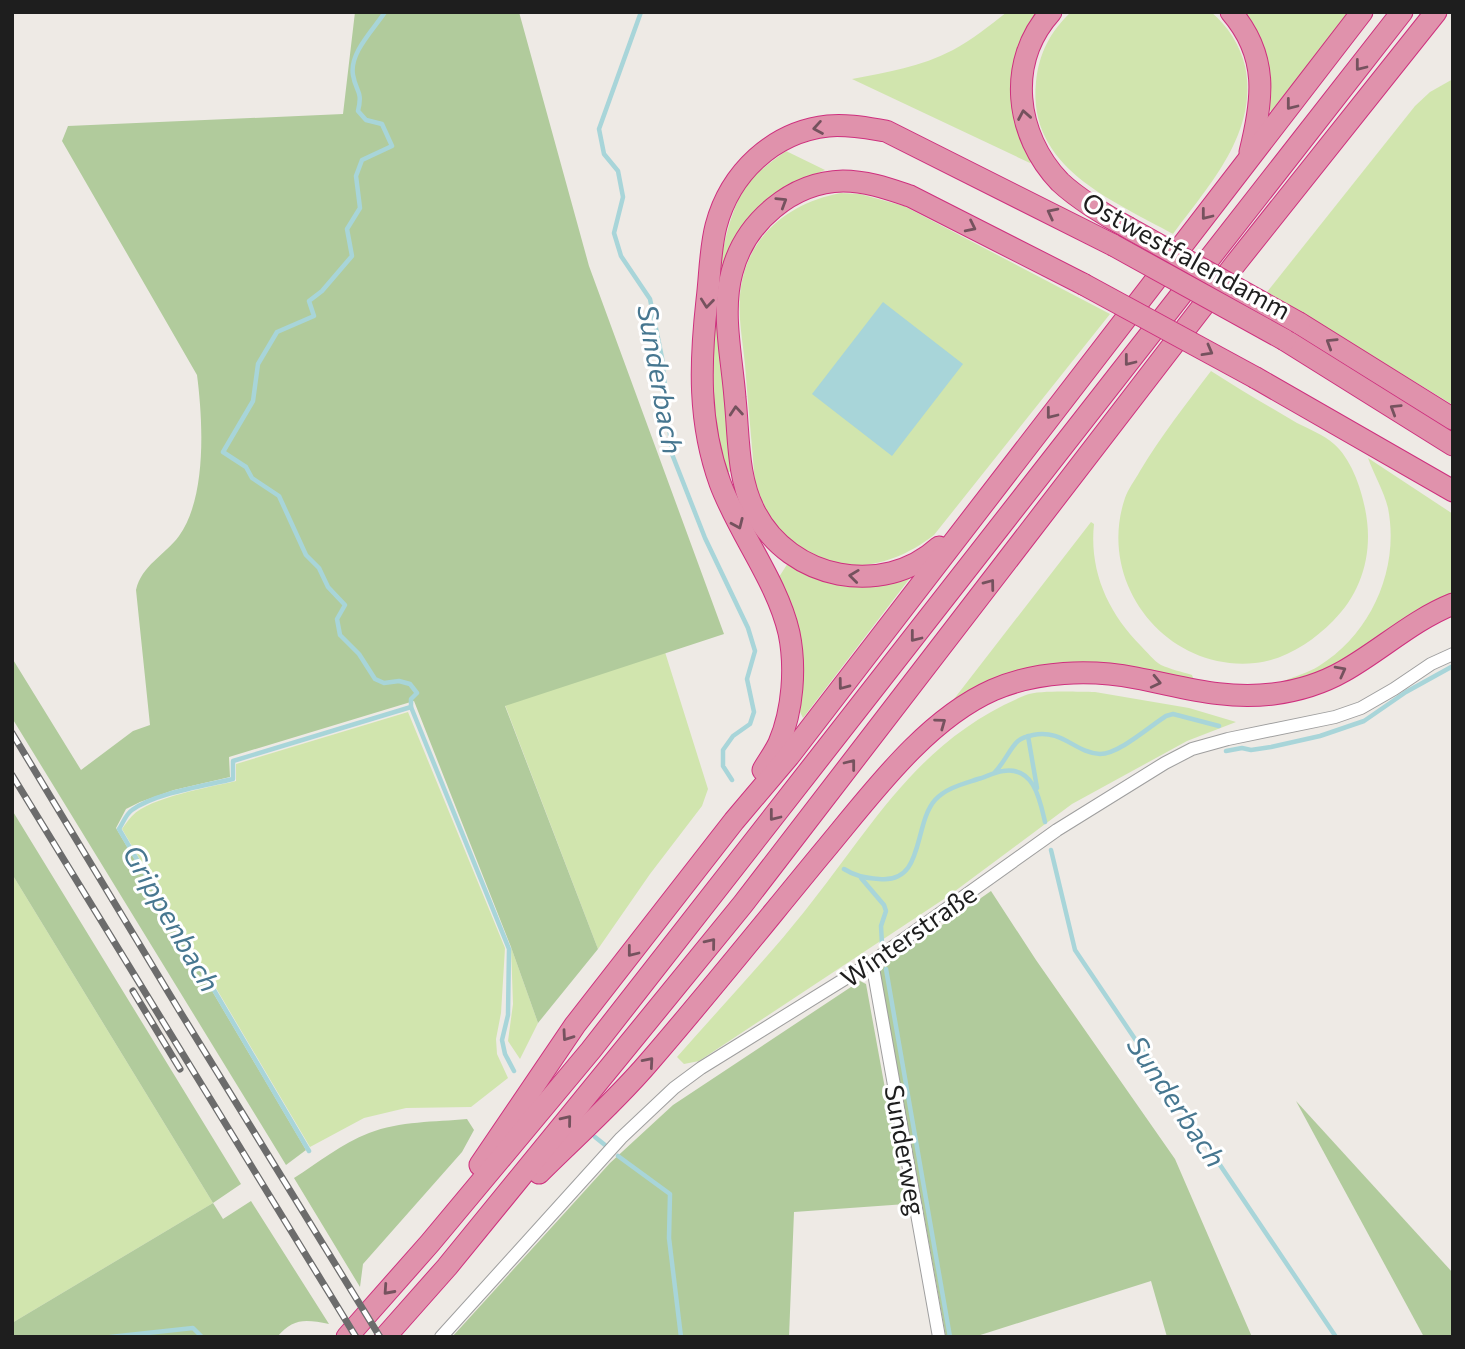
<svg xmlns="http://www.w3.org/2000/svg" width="1465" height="1349" viewBox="0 0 1465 1349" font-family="Commissioner,sans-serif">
<rect width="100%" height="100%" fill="#eeeae5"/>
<g fill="#d1e5ae">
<path d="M1007 12H1040L1022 43 1033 159 1030 163 852 79C887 72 921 67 953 50 972 40 989 26 1007 12Z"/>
<path d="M1071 12H1211C1228 26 1240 45 1245 66 1259 132 1209 185 1173 234 1112 200 1027 167 1036 82 1039 53 1050 32 1071 12Z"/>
<path d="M1242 12H1350L1271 111 1266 109Z"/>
<path d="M1453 79V405L1267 292 1415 106 1430 92Z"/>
<path d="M786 151 825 170C765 195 744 207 722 271L731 471 727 473C720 445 713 418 712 389 710 336 717 223 749 182 759 170 774 160 786 151Z"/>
<path d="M841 193 860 194 904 206 1110 314 934 535C884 574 820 580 777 527 767 514 761 499 755 484 752 444 748 405 745 365 743 343 738 318 740 295 745 238 787 203 841 193Z"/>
<path d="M1211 371C1239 389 1268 406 1297 423 1309 429 1324 435 1334 444 1356 463 1368 508 1368 536 1368 569 1356 598 1333 621 1312 642 1285 660 1255 663 1166 672 1096 583 1125 498 1128 489 1135 480 1140 471 1161 436 1186 404 1211 371Z"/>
<path d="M1368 458 1453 514V595L1424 607 1395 624 1339 663 1318 673 1285 683 1284 681C1295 676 1308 673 1319 666 1371 634 1400 569 1388 508 1384 491 1374 475 1368 458Z"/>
<path d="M1091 522 1094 524C1089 571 1108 613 1141 646 1147 652 1154 661 1161 665 1170 669 1182 672 1192 675L1195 683 1137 669 956 700 954 699Z"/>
<path d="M788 563C833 589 858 595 908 576L910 578 803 718 799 710 790 605 779 577Z"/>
<path d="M665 652 708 789 702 806 650 874 598 949 505 705Z"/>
<path d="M1095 692 1189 708 1236 722 1187 741 1072 804 947 897 699 1061 684 1064 677 1057C719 1009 764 962 804 912 873 826 918 739 1026 695 1039 690 1078 692 1095 692Z"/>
<path d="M408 712 505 948 501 1013 496 1039 497 1054 508 1078 471 1107 406 1108 364 1118 310 1147 122 829C125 825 128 820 132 816 150 797 211 787 236 781V764Z"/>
<path d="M12 874 213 1203 12 1323Z"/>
<path d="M511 947 538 1023 520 1059 508 1041 513 1004Z"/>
</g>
<g fill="#b1cb9c">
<path d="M355 12H519L589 266 724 634 505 706 598 949 538 1023 511 947 414 701 229 757 230 777 174 790 140 802 126 809 116 828 306 1150 286 1165 12 718V658L81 770 133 731 150 725 136 590C142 565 164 556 179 536 207 497 203 421 197 375L62 141 68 126 343 114Z"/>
<path d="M12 810 241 1184 213 1203 223 1219 251 1201 329 1324C305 1319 293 1318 277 1337H12V1323L213 1203 12 874Z"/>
<path d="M991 891 1036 960 1175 1159 1252 1337H1167L1151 1281 974 1337H946L880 972 885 965Z"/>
<path d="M860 981 866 984 906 1204 794 1212 789 1337H452L610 1163 673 1105Z"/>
<path d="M1296 1101 1453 1273V1337H1424Z"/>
<path d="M467 1119 474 1130 462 1152 363 1264 360 1287 294 1178C318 1163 342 1143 369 1133 400 1121 435 1122 467 1119Z"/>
</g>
<path fill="#a8d5d9" d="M883 302 963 364 892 456 812 394Z"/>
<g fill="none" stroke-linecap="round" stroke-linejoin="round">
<g stroke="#a8d5d9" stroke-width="4.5">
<path d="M385 12C374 29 349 53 353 75 356 93 363 90 358 111L366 120 382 124 392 146 362 160 356 176 360 208 347 229 352 256 322 291 309 301 314 316 277 332 258 364 253 401 223 452 246 467 252 478 279 496 306 555 319 568 328 587 345 605 337 619 340 635 359 654 375 679 384 683 399 681 410 684 417 693 411 699V707L509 949 508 1015 502 1040 505 1054 514 1071"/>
<path d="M641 12 599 129 604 154 618 171 623 197 614 233 621 256 650 299 662 358 672 454 705 538 748 628 755 651 747 679 754 712 750 724 733 736 723 750V766L732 780"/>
<path d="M1028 736 1037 788"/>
<path d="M1226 751 1242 748 1251 750 1271 747 1320 736 1364 721 1406 692 1453 666"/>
<path d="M995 772C1004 763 1010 748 1018 741 1022 738 1028 736 1033 735 1063 729 1075 753 1100 754 1119 754 1150 726 1166 716L1173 714 1219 726"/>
<path d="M1051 850 1075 950 1336 1337"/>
<path d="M844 869C855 876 865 878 879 879 925 884 913 825 935 800 946 788 963 784 978 779 986 777 994 772 1003 771 1034 766 1040 800 1045 822"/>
<path d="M861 878 884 905 886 911 881 926 882 944"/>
<path d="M886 969 950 1337"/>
<path d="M595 1137 605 1145"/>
<path d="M309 1151 119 829C123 823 126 814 132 810 156 793 204 786 233 779V761L411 707"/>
<path d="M618 1156 670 1194 669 1238 681 1337"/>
<path d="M110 1337 193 1328 202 1337"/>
</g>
<defs>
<g id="street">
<path d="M872 962 939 1337"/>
<path d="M441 1337 621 1138 674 1088 701 1068 872 962 1057 830 1165 763 1192 749 1228 739 1335 717 1361 708 1394 689 1431 664 1453 654"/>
</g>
<g id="highway">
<path d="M1051 12C1006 62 1015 135 1060 182 1077 198 1106 216 1127 227"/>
<path d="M1231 12C1269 56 1263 100 1250 152"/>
<path d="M1299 323 1453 419"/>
<path d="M1285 340 1453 445"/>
<path d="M1256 378 1453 491"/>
<path d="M939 547C883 598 790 580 755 512 737 478 739 436 735 398 732 358 721 312 732 272 745 222 792 182 843 181 867 181 889 189 910 196L1083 284"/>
<path d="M763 770C768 761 775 752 779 743 793 710 796 667 789 633 777 581 739 534 720 483 698 422 700 363 707 300 710 276 710 249 716 226 730 173 773 132 828 126 847 124 867 128 886 131L1113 245"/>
<path d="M480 1165 575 1025 734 821 789 756 1362 12"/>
<path d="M539 1173C575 1137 615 1102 649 1062 707 995 763 925 819 857 868 799 923 721 993 690 1037 671 1090 669 1136 678 1184 687 1223 700 1273 694 1297 691 1323 683 1344 671 1381 650 1413 620 1453 604"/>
<path d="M347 1337 430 1243 591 1050 1402 12"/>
<path d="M385 1337 447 1267 743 904 1236 263 1436 12"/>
</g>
</defs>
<use href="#street" stroke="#9f9f9f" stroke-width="14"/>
<use href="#highway" stroke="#ce307e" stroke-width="23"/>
<use href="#street" stroke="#fff" stroke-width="12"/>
<use href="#highway" stroke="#e092ac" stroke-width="21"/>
<defs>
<g id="rail">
<path d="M12 733 179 1010 380 1337"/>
<path d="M12 775 356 1337"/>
<path d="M133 991 180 1069"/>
</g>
</defs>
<use href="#rail" stroke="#6c6c6c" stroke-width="7"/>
<use href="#rail" stroke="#fff" stroke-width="4.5" stroke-dasharray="13" stroke-linecap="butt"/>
<defs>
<g id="highway-bridge">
<path d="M1127 227 1299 323"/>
<path d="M1113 245 1285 340"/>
<path d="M1083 284 1256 378"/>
</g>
</defs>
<use href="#highway-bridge" stroke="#ce307e" stroke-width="23" stroke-linecap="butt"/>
<use href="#highway-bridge" stroke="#e092ac" stroke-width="21"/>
</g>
<defs><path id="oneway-chevron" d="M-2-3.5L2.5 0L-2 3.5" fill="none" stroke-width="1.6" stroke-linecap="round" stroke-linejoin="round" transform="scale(1.75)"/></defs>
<g stroke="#75525e">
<use href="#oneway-chevron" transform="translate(1360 66) rotate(128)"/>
<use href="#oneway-chevron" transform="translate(1291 105) rotate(128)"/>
<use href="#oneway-chevron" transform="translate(1024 115) rotate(-100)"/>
<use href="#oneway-chevron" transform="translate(818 128) rotate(170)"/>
<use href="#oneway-chevron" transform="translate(782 202) rotate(-32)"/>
<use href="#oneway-chevron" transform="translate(1052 213) rotate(-153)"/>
<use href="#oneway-chevron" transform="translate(1206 215) rotate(128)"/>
<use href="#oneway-chevron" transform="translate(971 227) rotate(26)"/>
<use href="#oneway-chevron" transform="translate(707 303) rotate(96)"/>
<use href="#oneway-chevron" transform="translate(1331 343) rotate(-148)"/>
<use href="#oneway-chevron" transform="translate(1208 351) rotate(29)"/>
<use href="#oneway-chevron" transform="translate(1129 361) rotate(128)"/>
<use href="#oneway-chevron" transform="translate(1395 409) rotate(-148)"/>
<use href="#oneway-chevron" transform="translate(736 411) rotate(-95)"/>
<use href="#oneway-chevron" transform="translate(1051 414) rotate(128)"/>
<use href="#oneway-chevron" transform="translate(738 524) rotate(66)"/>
<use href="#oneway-chevron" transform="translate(854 576) rotate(-173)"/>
<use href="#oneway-chevron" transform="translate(990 584) rotate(-53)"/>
<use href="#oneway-chevron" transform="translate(915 637) rotate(128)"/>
<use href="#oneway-chevron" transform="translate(1341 671) rotate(-28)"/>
<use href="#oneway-chevron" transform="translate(1156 682) rotate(13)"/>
<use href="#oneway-chevron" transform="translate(843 685) rotate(127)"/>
<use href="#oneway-chevron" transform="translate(941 723) rotate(-36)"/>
<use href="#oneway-chevron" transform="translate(851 764) rotate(-52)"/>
<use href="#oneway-chevron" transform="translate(774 816) rotate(128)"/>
<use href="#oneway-chevron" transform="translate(711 943) rotate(-51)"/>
<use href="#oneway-chevron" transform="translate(632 952) rotate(128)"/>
<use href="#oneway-chevron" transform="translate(567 1036) rotate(125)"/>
<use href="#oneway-chevron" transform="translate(649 1062) rotate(-49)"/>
<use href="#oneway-chevron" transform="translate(567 1120) rotate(-51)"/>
<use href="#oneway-chevron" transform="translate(388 1290) rotate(132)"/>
</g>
<g text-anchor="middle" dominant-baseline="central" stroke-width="6" stroke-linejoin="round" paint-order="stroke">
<g font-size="26" fill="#1e1e1e" stroke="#fff">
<text transform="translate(1187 255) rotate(29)">Ostwestfalendamm</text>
<text transform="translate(908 935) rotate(-35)">Winterstraße</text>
<text transform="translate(906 1150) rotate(80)">Sunderweg</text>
</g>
<g font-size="28" font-style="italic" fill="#477790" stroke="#fff">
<text transform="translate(661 379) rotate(80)">Sunderbach</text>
<text transform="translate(172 918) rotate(60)">Grippenbach</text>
<text transform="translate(1177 1101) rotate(56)">Sunderbach</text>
</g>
</g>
<rect width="1465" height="1349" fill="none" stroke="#1e1e1e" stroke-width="28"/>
</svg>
